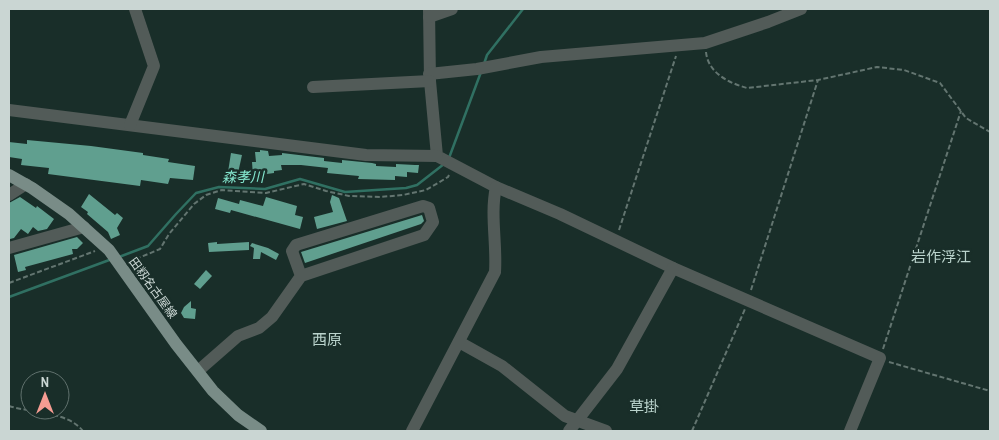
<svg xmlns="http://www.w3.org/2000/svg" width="999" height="440" viewBox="0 0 999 440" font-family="'Archivo Narrow','Noto Sans JP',sans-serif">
<rect width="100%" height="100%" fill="#192e29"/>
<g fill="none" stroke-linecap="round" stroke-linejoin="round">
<g stroke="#307062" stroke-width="2.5">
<path d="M484 64 487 55 523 9"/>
<path d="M449 158 481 72"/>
<path d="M119 257 148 246 176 214 196 193 219 187 265 189 300 179 345 192 406 188 417 185 444 164"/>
<path d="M9 297 112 259"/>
</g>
</g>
<g fill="#609f8f">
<path d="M27 140 91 146 143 153V155L169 159 168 162 195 166 193 180 170 178 168 184 141 180 140 186 48 174 49 168 21 165 22 159 9 157V142L27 144Z"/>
<path d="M260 150 268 151 269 156 282 155V153L324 158V161L342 163V160L372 163 376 164V166L396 167V164L415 165H419L418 173 407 172V177L395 176V180L358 179 359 176 327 173 328 168 301 165H281L282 170 274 171V173L253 176 252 162H256L255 152H260Z"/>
<path d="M231 153 242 155 238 173 228 172Z"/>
<path d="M89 194 115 215 117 213 123 218 117 228 120 235 111 239 108 232 87 214 88 212 81 207Z"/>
<path d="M332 195 339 198 347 221 317 229 314 217 333 212 330 202Z"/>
<path d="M20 197 36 208 37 206 54 219 47 229 38 231 33 227 28 234 21 229 14 238 10 239 9 203Z"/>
<path d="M266 197 297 206 295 215 303 217 300 229 231 210 230 213 215 209 218 198 239 204 240 200 263 206Z"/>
<path d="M422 215 424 221 421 224 305 263 301 252Z"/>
<path d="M77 237 83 243 77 249H72L73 254 25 267 26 270 18 272 14 255Z"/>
<path d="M217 242V244L249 242V250L209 252 208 243Z"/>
<path d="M252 243 268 248 279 254 276 260 261 252 260 259H253L254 248 250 246Z"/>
<path d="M206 270 212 276 200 289 194 284Z"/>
<path d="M191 301V308L196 309 195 319 184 318 181 313 184 307Z"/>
</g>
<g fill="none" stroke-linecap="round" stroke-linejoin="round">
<g stroke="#637570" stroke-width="2" stroke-dasharray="5 2.5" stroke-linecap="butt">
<path d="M706 52C708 73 729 83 747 88L818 80 877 67 904 70 940 83 966 118 990 132"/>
<path d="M619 230 676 56"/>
<path d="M129 262 160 249 169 234 194 204 206 195 222 190 266 193 304 184 326 191 349 196 380 197 403 195 426 190 448 177 449 175"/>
<path d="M9 283 95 251"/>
<path d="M751 290 818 80"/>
<path d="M883 349 961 111"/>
<path d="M889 362 990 391"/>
<path d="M9 406C31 413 67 411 83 431"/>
<path d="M692 431 745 309"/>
</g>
<g stroke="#525b58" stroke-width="12">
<path d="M429 9 430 81 437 156 496 187 560 214 673 268 880 358 850 431"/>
<path d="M429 17 452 9"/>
<path d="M429 74 477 69 541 57 705 43 768 22 801 9"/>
<path d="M313 87 430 81"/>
<path d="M9 110 366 155 437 156"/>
<path d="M130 125 154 66 135 9"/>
<path d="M9 195 26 184"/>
<path d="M9 248 84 227"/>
<path d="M459 342 502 366 565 416 606 431"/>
<path d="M198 371 238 336 259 328 272 317 301 276 424 235 433 222 429 208 423 206 296 245 292 251 301 276"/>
<path d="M412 431 495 272C497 244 490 214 496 187"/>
<path d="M569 431 617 369 673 268"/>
</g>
<path stroke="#798c87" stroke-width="12" d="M9 175 32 188 69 214 109 250 176 344 213 391 238 415 261 431"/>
</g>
<g text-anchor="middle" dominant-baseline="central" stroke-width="5" stroke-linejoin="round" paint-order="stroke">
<g font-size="12" fill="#cad6d3" stroke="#192e29">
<text transform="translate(153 288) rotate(54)">田籾名古屋線</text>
</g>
<g font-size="14" font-style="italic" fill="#84e7cf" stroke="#192e29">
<text transform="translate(243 177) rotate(-1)">森孝川</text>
</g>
<g font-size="15" fill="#bad3cc" stroke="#192e29">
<text x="941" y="256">岩作浮江</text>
<text x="327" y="339">西原</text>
<text x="644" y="406">草掛</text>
</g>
</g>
<rect width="999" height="440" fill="none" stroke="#cad6d3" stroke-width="20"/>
<g transform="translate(45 395)"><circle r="24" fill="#192e29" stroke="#60716d"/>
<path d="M0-4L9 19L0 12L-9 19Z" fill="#f59c92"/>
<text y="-8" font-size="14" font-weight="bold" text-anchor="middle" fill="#cad6d3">N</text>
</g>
</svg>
